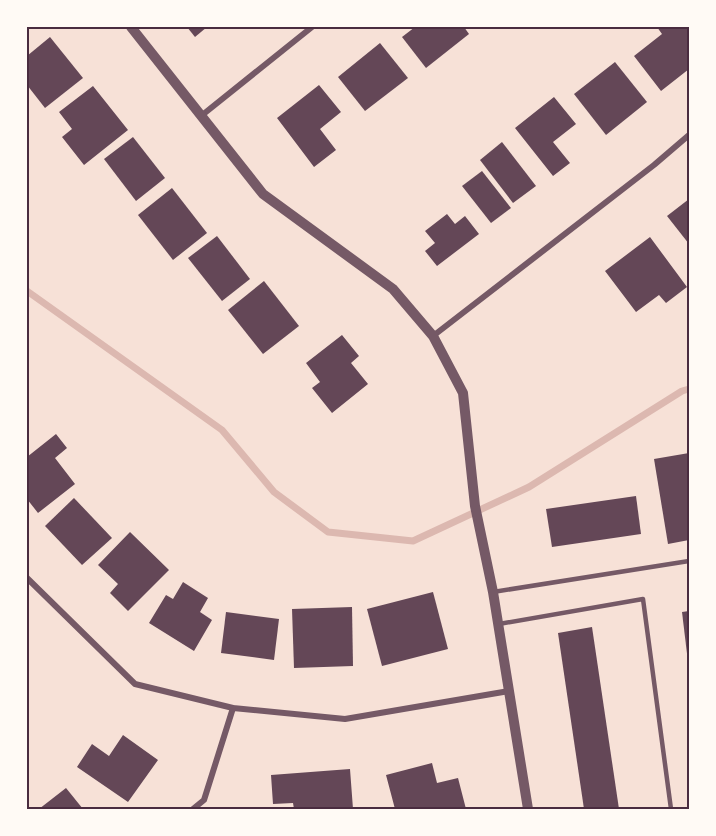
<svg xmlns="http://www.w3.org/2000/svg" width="716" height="836" viewBox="0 0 716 836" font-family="'Titillium Web',sans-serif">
<rect width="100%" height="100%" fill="#f7e1d7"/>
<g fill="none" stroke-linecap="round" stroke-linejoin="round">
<path stroke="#dcb8b0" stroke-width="7" d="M27 291 222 430 274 492 328 532 413 541 529 487 682 391 689 389"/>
</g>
<g fill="#644757">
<path d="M187 27H207L195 37Z"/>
<path d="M415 27H464L469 34 426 68 402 37Z"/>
<path d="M657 27H686L689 31V69L661 91 634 56 662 34Z"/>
<path d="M50 37 83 78 45 108 27 85V56Z"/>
<path d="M380 43 408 78 365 111 338 77Z"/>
<path d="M615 62 647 102 606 135 574 94Z"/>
<path d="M319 85 341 112 320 129 336 150 314 167 277 118Z"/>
<path d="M93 86 128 130 84 165 62 137 72 129 59 112Z"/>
<path d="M554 97 576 124 553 142 570 163 553 176 515 128Z"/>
<path d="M133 137 165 178 136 201 104 159Z"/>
<path d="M502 142 536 186 513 203 480 160Z"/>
<path d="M482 171 511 208 491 223 462 186Z"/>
<path d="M172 188 207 233 173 260 138 215Z"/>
<path d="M689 199V244L667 216Z"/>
<path d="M447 214 455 224 465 216 479 234 437 266 425 251 435 243 425 231Z"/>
<path d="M217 236 250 279 222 301 188 258Z"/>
<path d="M650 237 687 287 666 303 659 295 636 312 605 271Z"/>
<path d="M264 281 299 326 263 354 228 310Z"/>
<path d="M342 335 359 356 351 363 368 384 332 413 312 388 320 382 306 363Z"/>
<path d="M56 434 67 448 55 458 75 484 38 513 27 499V457Z"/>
<path d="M689 453V540L668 544 654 459Z"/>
<path d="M636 496 641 534 552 547 546 509Z"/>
<path d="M74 498 112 538 82 565 45 526Z"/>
<path d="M130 532 169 570 128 611 110 593 118 584 98 565Z"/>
<path d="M183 582 208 598 200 612 212 620 194 651 149 623 166 595 173 599Z"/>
<path d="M433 592 448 649 382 666 367 609Z"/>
<path d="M352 607 353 666 294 668 292 609Z"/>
<path d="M689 611V662H688L682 612Z"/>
<path d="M226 612 279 619 274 660 221 653Z"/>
<path d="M592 627 619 809H584L558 633Z"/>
<path d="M123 735 158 760 128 802 77 767 92 744 109 756Z"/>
<path d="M432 763 437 783 458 778 466 809H395L386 775Z"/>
<path d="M350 769 353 809H294L293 803 273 804 271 775Z"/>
<path d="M66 788 83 809H39Z"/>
</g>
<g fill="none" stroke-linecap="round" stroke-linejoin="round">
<g stroke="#755966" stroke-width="4.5">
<path d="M493 592 689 561"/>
<path d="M499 624 643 599 671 809"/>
</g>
<g stroke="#755966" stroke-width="6">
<path d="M201 116 312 27"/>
<path d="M433 336 654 165 689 135"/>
<path d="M27 578 135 684 233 708 345 719 509 691"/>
<path d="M193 809 204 800 233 708"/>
</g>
<path stroke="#755966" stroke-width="10" d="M131 27 263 194 393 289 433 336 463 393 475 506 493 592 528 809"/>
</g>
<rect width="716" height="836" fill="none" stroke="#fffaf5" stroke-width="57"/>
<rect x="28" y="28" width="660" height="780" fill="none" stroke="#4a2c40" stroke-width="2"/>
</svg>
